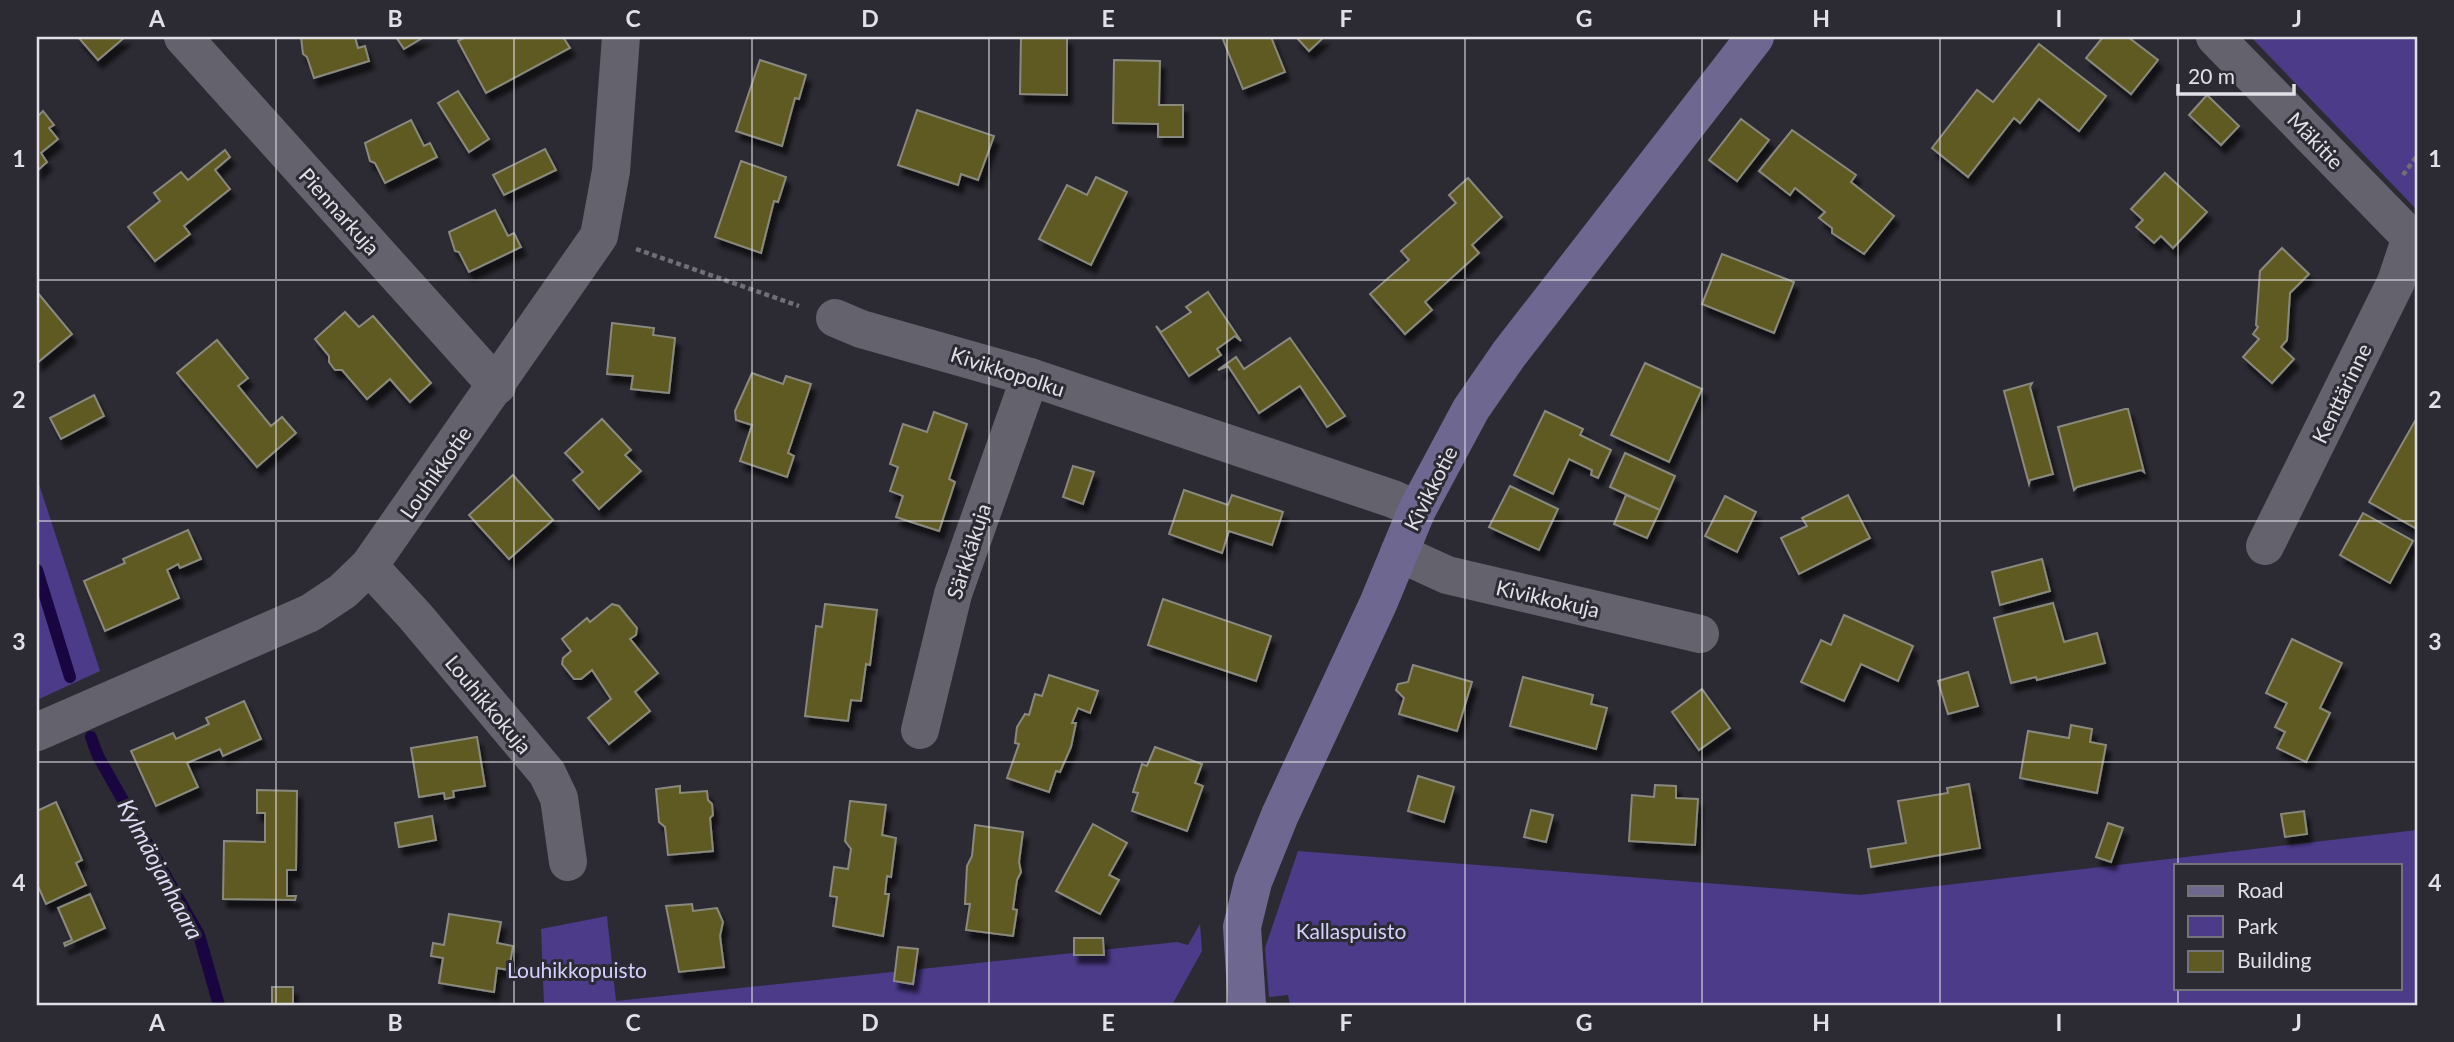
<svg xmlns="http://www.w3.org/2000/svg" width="2454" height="1042" viewBox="0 0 2454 1042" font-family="Lato,sans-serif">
<defs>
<filter id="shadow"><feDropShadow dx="4.5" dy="8" stdDeviation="2" flood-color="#0009"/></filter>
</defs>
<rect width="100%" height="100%" fill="#2c2b34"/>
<g fill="#4c3b89" fill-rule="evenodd">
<path d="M2251 37H2417V210Z"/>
<path d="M37 478 100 671 37 700Z"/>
<path d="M2417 830V1005H1290L1288 995 1269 997 1265 948 1298 851 1860 895ZM2400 865V988H2176V865Z"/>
<path d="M607 916 616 1001 1177 942 1188 945 1200 924 1202 951 1172 1005H544L541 929Z"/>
</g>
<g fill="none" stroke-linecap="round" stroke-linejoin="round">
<g stroke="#190640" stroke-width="12">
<path d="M37 570 70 677"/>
<path d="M91 737 98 756 199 935 219 1005"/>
</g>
</g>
<g fill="#5f5a23" stroke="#8a897e" stroke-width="2" filter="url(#shadow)">
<path d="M78 37H125L98 60Z"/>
<path d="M301 37H355L358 48 365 46 369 61 314 78 307 57 303 54Z"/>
<path d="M396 37H424L404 49Z"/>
<path d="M466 37H563L570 48 486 93 458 41Z"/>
<path d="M1021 37H1067V95L1020 94Z"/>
<path d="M1222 37H1271L1285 72 1243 89Z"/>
<path d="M1296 37H1324L1309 51Z"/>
<path d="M2103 37H2128L2158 60 2131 94 2086 58Z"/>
<path d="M2039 44 2106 96 2079 131 2039 99 2020 123 2014 118 1968 177 1932 148 1977 90 1993 102Z"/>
<path d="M760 60 806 75 799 99 795 98 782 146 736 131Z"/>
<path d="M1114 60 1160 61 1159 105H1183V137H1158V124L1113 123Z"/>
<path d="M458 91 489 139 469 152 438 103Z"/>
<path d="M2207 95 2239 126 2221 145 2189 115Z"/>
<path d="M917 110 994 136 978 180 961 174 958 185 898 165Z"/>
<path d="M43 111 54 125 49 128 58 139 41 153 47 162 37 171V112L39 115Z"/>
<path d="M1741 119 1769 140 1737 181 1709 160Z"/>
<path d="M411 120 424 146 430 143 437 157 385 183 375 163 370 161 365 143Z"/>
<path d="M1792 130 1856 175 1851 182 1894 216 1864 254 1832 233V228L1819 218 1825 212 1795 188 1790 195 1759 171Z"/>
<path d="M545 149 556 170 504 195 493 175Z"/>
<path d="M225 150 230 157 215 170 230 189 184 226 190 234 155 261 128 227 160 201 154 193 181 172 188 180Z"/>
<path d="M741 161 786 177 778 202 774 201 761 253 715 237Z"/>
<path d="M2165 173 2207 212 2173 248 2161 236 2154 243 2136 227 2143 220 2131 209Z"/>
<path d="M1096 177 1127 192 1091 265 1039 239 1067 185 1087 195Z"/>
<path d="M1468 178 1502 217 1472 245 1479 253 1425 302 1432 310 1405 334 1370 294 1409 260 1401 251 1456 203 1449 195Z"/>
<path d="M495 210 508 236 514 233 521 247 469 272 459 252 455 251 449 232Z"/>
<path d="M2282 248 2309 274 2290 293 2287 340 2281 347 2294 359 2272 383 2243 357 2259 339 2253 334 2258 327 2256 325 2260 271Z"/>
<path d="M1722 254 1794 282 1774 333 1702 304Z"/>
<path d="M37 292 72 334 37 363Z"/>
<path d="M1208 292 1241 341 1235 336 1217 349 1221 355 1189 376 1156 326 1161 332 1191 312 1186 307Z"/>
<path d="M345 312 359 327 373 316 431 383 410 402 390 379 367 399 342 370H335L329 362V356L315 339Z"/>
<path d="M612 323 654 328 653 335 675 338 669 393 631 389 633 376 607 374Z"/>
<path d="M1290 338 1345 416 1327 427 1300 386 1259 413 1228 366 1218 370 1236 357 1244 369Z"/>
<path d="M217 340 248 378 238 386 271 426 282 417 296 433 257 467 177 373Z"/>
<path d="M1645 363 1702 389 1669 462 1611 435Z"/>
<path d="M752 373 783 384 786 376 811 384 788 453 794 456 787 477 740 461 752 425 736 420 735 411Z"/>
<path d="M2032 383 2030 387 2053 474 2030 480 2029 484 2004 391Z"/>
<path d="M94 395 104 416 61 439 50 418Z"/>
<path d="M2125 409H2128L2144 472 2141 470 2077 487 2074 490 2058 427Z"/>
<path d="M1545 411 1583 429 1580 435 1611 450 1598 478 1591 475 1592 470 1569 459 1553 494 1514 475Z"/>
<path d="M934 412 967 424 949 479 955 482 939 531 896 517 903 496 890 491 898 467 890 464 903 424 927 432Z"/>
<path d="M602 419 631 450 625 455 641 471 599 509 573 480 583 472 565 453Z"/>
<path d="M2415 421 2417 422V529L2369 502Z"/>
<path d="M1625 453 1675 476 1660 510 1610 487Z"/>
<path d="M1073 466 1094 472 1083 504 1063 497Z"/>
<path d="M513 475 553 520 509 559 469 515Z"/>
<path d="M1510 486 1558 509 1539 550 1489 527Z"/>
<path d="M1184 490 1228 505 1232 495 1283 512 1272 545 1229 531 1222 553 1169 534Z"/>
<path d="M1626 495 1660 510 1647 538 1614 524Z"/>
<path d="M1848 495 1870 538 1799 574 1781 538 1807 526 1802 518Z"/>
<path d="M1725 496 1756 512 1737 552 1705 536Z"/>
<path d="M2363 513 2413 541 2390 583 2340 555Z"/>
<path d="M188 530 201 559 180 568 178 564 167 570 179 598 105 631 84 581 125 563 123 559Z"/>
<path d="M2042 559 2050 591 2000 605 1992 572Z"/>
<path d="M1163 599 1271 636 1256 681 1148 645Z"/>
<path d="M2053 603 2064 642 2097 633 2105 663 2037 680 2036 677 2011 683 1994 618Z"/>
<path d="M612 604 619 606 637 628 636 635 630 639 658 673 635 692 650 711 609 744 588 718 611 699 592 670 581 679H574L562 664 563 658 571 651 562 639 587 618 590 622Z"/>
<path d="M825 604 877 610 870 665 866 664 861 701 851 700 848 721 805 716 816 626 822 627Z"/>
<path d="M1844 615 1913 646 1898 681 1861 664 1844 701 1801 682 1821 640 1831 645Z"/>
<path d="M2292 639 2342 663 2320 708 2330 713 2306 762 2277 748 2285 732 2275 727 2287 703 2266 693Z"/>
<path d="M1413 665 1472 682 1457 731 1399 714 1404 698 1396 690 1398 684 1408 682Z"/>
<path d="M1968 672 1978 706 1948 714 1938 681Z"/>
<path d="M1049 675 1098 691 1090 713 1078 708 1072 723H1076L1071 747 1060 772 1056 771 1049 792 1007 778 1019 744 1015 743 1017 727 1025 714 1029 715 1035 694 1042 696Z"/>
<path d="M1523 677 1593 695 1591 704 1607 708 1596 749 1510 726Z"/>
<path d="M1702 689 1730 728 1699 750 1672 712Z"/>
<path d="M244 701 261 739 223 756 220 749 187 763 198 787 156 806 131 751 173 733 176 739 209 724 206 718Z"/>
<path d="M2071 725 2092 729 2090 742 2106 745 2097 793 2020 778 2028 731 2069 738Z"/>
<path d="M477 737 485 786 453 791 454 797 445 799 444 793 419 797 411 748Z"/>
<path d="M1155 747 1202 764 1195 783 1203 786 1187 831 1132 811 1138 793 1133 792 1142 764 1147 766Z"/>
<path d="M1418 776 1454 787 1444 822 1408 811Z"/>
<path d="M1969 784 1980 848 1871 867 1868 849 1906 843 1898 801 1948 793 1947 788Z"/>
<path d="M1655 785 1676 786V798L1698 799 1695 845 1629 841 1632 795 1654 797Z"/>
<path d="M680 786V793L707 791 708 800 712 804 713 815 710 818 713 851 668 855 665 827 659 822 656 789Z"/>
<path d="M257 790 297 791 296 870H287V896H296L295 900 223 899 224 841 265 842V813H257Z"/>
<path d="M850 801 886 805 882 835 896 838 891 877 887 876 885 894H889L883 936 833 926 837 897 830 896 834 867 848 869 851 849 845 841Z"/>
<path d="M56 802 82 860 76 863 86 885 46 904 37 884V811Z"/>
<path d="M1531 810 1553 815 1546 842 1524 837Z"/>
<path d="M2304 811 2307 834 2285 837 2281 814Z"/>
<path d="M432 816 436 840 399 847 395 823Z"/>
<path d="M2108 823 2123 828 2111 862 2096 857Z"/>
<path d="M1093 824 1127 843 1109 875 1119 880 1100 914 1056 891Z"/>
<path d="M975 825 1023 832 1019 862 1021 872 1017 880 1013 909 1017 910 1013 936 966 930 970 904H965L967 866 972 856Z"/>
<path d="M90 894 105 928 65 946 64 943 72 940 58 908Z"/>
<path d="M692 904 693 911 717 908 723 922 720 936 724 967 679 972 666 906Z"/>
<path d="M449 914 501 922 497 943 513 946 509 970 497 968 494 992 439 983 443 958 431 956 433 943 444 945Z"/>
<path d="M1074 938H1103L1104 955H1074Z"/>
<path d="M898 947 918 949 913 984 894 981Z"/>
<rect x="272" y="987" width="21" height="18"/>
</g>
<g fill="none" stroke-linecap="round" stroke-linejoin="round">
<g stroke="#706f76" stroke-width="4.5" stroke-dasharray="5 3.5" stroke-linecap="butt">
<path d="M2403 175 2417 156"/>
<path d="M636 249 799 306"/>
</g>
<g stroke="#63626d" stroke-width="38">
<path d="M183 37 497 386"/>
<path d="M2215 37 2417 244"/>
<path d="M835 318 861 329 1030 377 1393 499 1417 510"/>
<path d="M2265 546 2396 282 2411 237"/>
<path d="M1399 553 1447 575 1700 634"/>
<path d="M369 566 415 616 547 773 559 798 568 862"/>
<path d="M920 730 953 594 1030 377"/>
<path d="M37 732 310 613 343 591 369 566 599 236 611 171 621 37"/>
</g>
<path stroke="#6e6890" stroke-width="38" d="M1247 1005 1242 927 1253 882 1280 815 1378 604 1417 510 1471 409 1509 354 1755 37"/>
</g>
<path fill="none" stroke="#e1e0e6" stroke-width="2" stroke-opacity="0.55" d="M276 37V1005M514 37V1005M752 37V1005M989 37V1005M1227 37V1005M1465 37V1005M1702 37V1005M1940 37V1005M2178 37V865M37 280H2417M37 521H2417M37 762H2417M2178 988V1005"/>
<g text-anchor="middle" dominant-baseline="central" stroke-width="6" stroke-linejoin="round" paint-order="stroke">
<g font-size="21" fill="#e1e0e6" stroke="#2c2b34">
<text transform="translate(2316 140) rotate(46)">Mäkitie</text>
<text transform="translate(340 211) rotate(48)">Piennarkuja</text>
<text transform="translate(1008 371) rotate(18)">Kivikkopolku</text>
<text transform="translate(2341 393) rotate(-64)">Kenttärinne</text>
<text transform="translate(435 472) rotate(-55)">Louhikkotie</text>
<text transform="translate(1430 488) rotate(-63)">Kivikkotie</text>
<text transform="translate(968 551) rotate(-72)">Särkkäkuja</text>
<text transform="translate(1548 598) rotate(13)">Kivikkokuja</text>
<text transform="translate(489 704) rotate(50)">Louhikkokuja</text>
</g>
<g font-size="21" fill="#d4d0fd" stroke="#2c2b34">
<text x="1351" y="930">Kallaspuisto</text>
<text x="577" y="969">Louhikkopuisto</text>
</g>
<g font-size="23" font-style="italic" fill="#dddbf2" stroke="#2c2b34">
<text transform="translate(161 869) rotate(62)">Kylmäojanhaara</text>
</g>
</g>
<rect width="2454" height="1042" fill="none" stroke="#2c2b34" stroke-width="77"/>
<rect x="2174" y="864" width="228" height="126" fill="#2c2b34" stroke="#74737b" stroke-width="2"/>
<rect x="2188" y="886" width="35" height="10" fill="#6e6890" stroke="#74737b" stroke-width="2"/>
<text x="2237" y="898" font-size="21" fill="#e1e0e6">Road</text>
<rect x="2188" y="916" width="35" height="21" fill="#4c3b89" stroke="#74737b" stroke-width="2"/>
<text x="2237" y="934" font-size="21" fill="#e1e0e6">Park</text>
<rect x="2188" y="951" width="35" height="21" fill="#5f5a23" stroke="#74737b" stroke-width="2"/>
<text x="2237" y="968" font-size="21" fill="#e1e0e6">Building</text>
<path d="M2178 84v10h116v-10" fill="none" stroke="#e1e0e6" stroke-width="3.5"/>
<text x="2188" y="84" font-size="21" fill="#e1e0e6" stroke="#2c2b34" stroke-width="5" paint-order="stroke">20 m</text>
<rect x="38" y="38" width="2378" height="966" fill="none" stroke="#e1e0e6" stroke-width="2.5"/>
<g font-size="23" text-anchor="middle" font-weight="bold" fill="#e1e0e6">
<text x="157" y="27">A</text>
<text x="395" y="27">B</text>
<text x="633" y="27">C</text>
<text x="870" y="27">D</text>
<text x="1108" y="27">E</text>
<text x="1346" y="27">F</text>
<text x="1584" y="27">G</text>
<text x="1821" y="27">H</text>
<text x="2059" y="27">I</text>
<text x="2297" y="27">J</text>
<text x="19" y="167">1</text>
<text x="2435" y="167">1</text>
<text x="19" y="408">2</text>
<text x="2435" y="408">2</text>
<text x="19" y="650">3</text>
<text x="2435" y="650">3</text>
<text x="19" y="891">4</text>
<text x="2435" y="891">4</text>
<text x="157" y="1031">A</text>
<text x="395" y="1031">B</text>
<text x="633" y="1031">C</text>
<text x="870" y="1031">D</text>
<text x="1108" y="1031">E</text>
<text x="1346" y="1031">F</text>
<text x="1584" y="1031">G</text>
<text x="1821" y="1031">H</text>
<text x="2059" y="1031">I</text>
<text x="2297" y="1031">J</text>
</g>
</svg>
